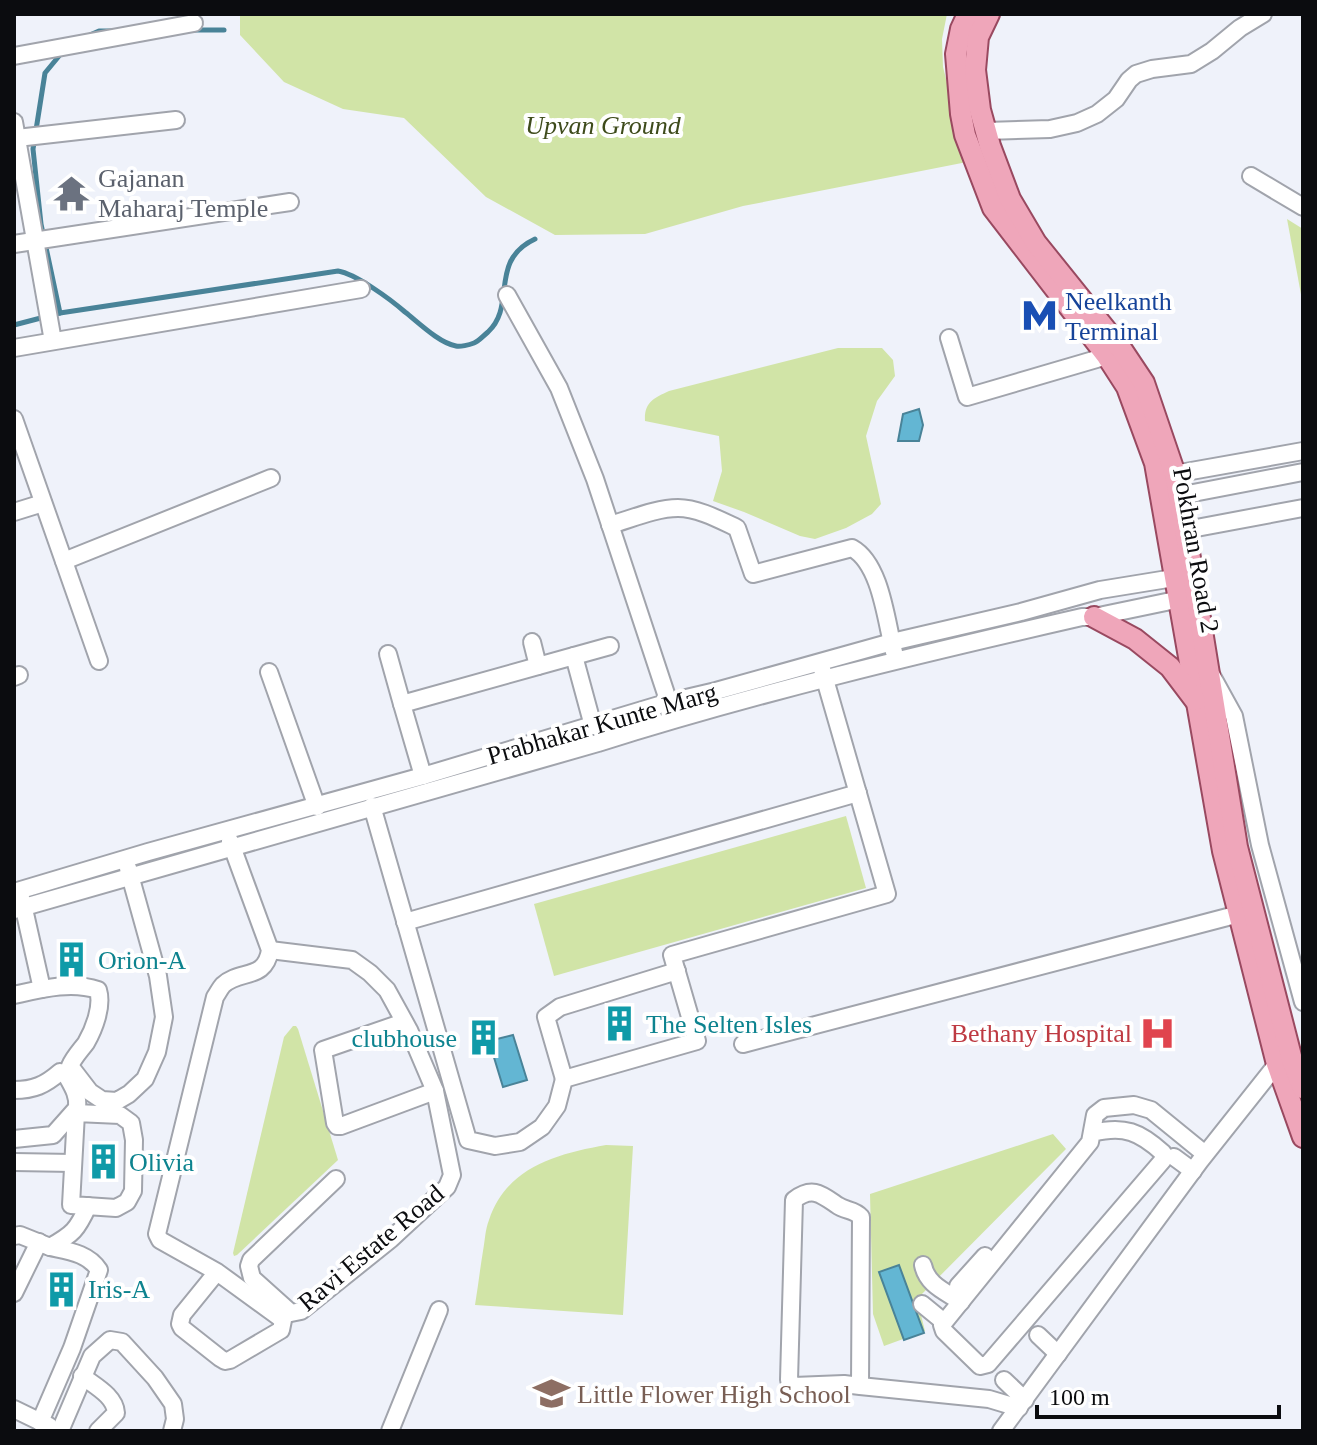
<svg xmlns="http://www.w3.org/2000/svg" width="1317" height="1445" viewBox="0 0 1317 1445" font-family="'Times New Roman',serif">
<rect width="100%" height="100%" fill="#eff2fa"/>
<g fill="#d1e4a7">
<path d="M240 14H947L942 39 943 67 967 162 743 206 645 234 555 235 486 197 404 118 343 109 284 82 240 35Z"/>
<path d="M1287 219 1303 229V305Z"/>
<path d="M838 348H882L893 360 895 376 877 401 866 436 881 504 872 514 846 528 815 539 800 536 744 512 713 501 722 471 719 436 645 421C644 402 654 398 669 391Z"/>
<path d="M846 816 866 888 554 976 534 904Z"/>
<path d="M293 1026H296L298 1029 338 1160 237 1255 234 1256 233 1253 284 1037Z"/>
<path d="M1053 1134 1066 1149 917 1299 925 1331 884 1346 873 1314 870 1194Z"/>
<path d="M606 1145 633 1146 623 1315 475 1305C478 1287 480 1269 483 1251 485 1241 485 1230 489 1220 507 1167 556 1154 606 1145Z"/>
</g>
<g fill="#63b6d3" stroke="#498398" stroke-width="2">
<path d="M919 409 923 425 919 441H898L903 414Z"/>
<path d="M513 1035 527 1080 503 1087 489 1041Z"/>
<path d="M899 1265 924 1333 904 1340 879 1272Z"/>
</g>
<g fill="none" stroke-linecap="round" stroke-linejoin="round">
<g stroke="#498398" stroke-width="5">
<path d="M193 30H224"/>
<path d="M90 35 99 31H115"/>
<path d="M60 313 41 224 33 149 45 73 64 50"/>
<path d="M14 325 60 313 338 271C356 274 390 299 405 312 418 322 439 343 456 346 460 347 469 345 474 343 479 341 483 336 488 332 517 305 488 261 535 239"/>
</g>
<defs>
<g id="minor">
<path d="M14 56 194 23"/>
<path d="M14 122 53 341"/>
<path d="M986 131 1050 129 1077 123 1097 114 1116 99 1129 80 1136 74 1152 69 1191 64 1212 51 1240 28 1263 14"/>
<path d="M17 138 176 120"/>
<path d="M1251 176 1303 207"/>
<path d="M14 244 290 202"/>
<path d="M507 295 559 388 595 479 672 712"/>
<path d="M949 338 967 397 1107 356"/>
<path d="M14 348 361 289"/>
<path d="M14 419 99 661"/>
<path d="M1163 476 1303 451"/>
<path d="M1167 498 1303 472"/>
<path d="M14 512 43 503"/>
<path d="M610 525C631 519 656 508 678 508 698 508 720 520 737 528L753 574 852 548C881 564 886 621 894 652"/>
<path d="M1175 532 1303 508"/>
<path d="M64 561 271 478"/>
<path d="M532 642 538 666"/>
<path d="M388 654 402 704"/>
<path d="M574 656 610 646"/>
<path d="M269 672 317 807"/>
<path d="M1212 676 1234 716 1260 845 1303 1002"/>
<path d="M14 677 19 675"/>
<path d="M423 776 402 704 574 656 593 726"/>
<path d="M372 806 468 1140 495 1146 520 1142 542 1127 557 1106 564 1079 697 1041 672 955 887 894 822 669"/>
<path d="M14 892 148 852 423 776 669 702 716 691 892 642 1021 612 1100 590 1186 576"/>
<path d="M22 900 42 989"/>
<path d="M14 910 598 743C757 693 920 654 1082 617H1094L1190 597"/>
<path d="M405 922 858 793"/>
<path d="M270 950 352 960 370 973 387 990 409 1030 435 1091 452 1175 447 1187 391 1239 301 1311 291 1313 252 1278 249 1266 251 1260 336 1179"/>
<path d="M14 995C41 989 71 981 98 990 103 1006 94 1029 86 1043 80 1051 74 1057 70 1066L90 1092 102 1100 117 1101 129 1094 145 1079 157 1052 164 1017 158 976 128 868"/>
<path d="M404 1022 323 1050 335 1123 337 1126H341L435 1091"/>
<path d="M743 1044 1239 914"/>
<path d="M564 1079 546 1017 560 1007 677 971"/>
<path d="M14 1090C34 1090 45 1085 60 1072L65 1073C71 1084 79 1095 77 1108L53 1135 14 1139"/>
<path d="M76 1113 120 1115 131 1123 134 1140 133 1191 127 1202 116 1208 71 1205Z"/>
<path d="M1093 1133C1124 1125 1140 1132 1163 1153V1160L988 1364 980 1366 944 1331 942 1325 1090 1142 1095 1115 1104 1108 1134 1105 1151 1110 1205 1154"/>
<path d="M1174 1157 1193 1171"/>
<path d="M14 1162 73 1163"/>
<path d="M14 1236 20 1235 50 1247C73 1234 77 1230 88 1206"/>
<path d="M923 1265C927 1285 945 1291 961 1302"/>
<path d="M217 1272 283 1320 281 1330 230 1360 225 1361 220 1358 182 1328 180 1324 182 1315 217 1272 160 1240 157 1234 215 997C217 994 221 987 223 985 240 969 265 981 270 950L230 841"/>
<path d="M958 1286 985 1256"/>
<path d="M14 1293 39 1242"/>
<path d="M922 1304 944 1322"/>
<path d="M1038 1335 1058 1354"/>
<path d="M82 1376C95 1386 115 1396 116 1413L98 1431"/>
<path d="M1004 1380 1025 1400"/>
<path d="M860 1386 861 1217C854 1209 845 1211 837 1205 821 1194 812 1186 794 1200L789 1380 794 1386 844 1384 860 1386 989 1399 1019 1408"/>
<path d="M14 1409 49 1426"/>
<path d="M40 1422 72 1348 99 1270C88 1253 68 1251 50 1247"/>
<path d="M60 1431 92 1356 110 1340 122 1342 155 1378 173 1404 175 1419 172 1431"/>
<path d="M390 1431 439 1310"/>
<path d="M1001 1431 1200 1161 1277 1064 1284 1062"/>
</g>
<g id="major">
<path d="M968 14 961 29 956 54 961 114 965 135 993 208 1107 356 1127 387 1155 463 1223 851 1277 1064 1303 1137"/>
<path d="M989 14 978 37 975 70 980 110 990 146 1010 199 1036 243 1122 350 1144 383 1175 474 1193 575 1237 847 1292 1060 1303 1088"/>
<path d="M1094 617 1135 639 1170 667 1195 700"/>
</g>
</defs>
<use href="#minor" stroke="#a1a4ac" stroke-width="20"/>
<use href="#major" stroke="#994960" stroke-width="24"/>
<use href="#minor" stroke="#fff" stroke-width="16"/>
<use href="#major" stroke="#efa6ba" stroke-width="20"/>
</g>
<defs>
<symbol id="temple-bare" viewBox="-9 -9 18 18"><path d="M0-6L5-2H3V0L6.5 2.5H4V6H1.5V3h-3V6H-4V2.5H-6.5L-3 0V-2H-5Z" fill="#6b7280" stroke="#fff" stroke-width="2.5" paint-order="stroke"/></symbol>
<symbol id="metro-bare" viewBox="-9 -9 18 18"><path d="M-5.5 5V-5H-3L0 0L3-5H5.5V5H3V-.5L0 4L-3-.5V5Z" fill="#1a4fb4" stroke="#fff" stroke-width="2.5" paint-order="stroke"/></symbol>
<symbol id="building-bare" viewBox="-9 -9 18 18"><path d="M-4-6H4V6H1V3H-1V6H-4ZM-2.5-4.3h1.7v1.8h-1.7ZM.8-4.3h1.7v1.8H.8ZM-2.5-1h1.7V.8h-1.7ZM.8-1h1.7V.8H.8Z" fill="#0f9aa8" stroke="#fff" stroke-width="2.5" paint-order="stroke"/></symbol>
<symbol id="hospital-bare" viewBox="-9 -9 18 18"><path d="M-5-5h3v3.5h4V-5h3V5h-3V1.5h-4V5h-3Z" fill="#e0444e" stroke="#fff" stroke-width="2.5" paint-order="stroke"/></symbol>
<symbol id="school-bare" viewBox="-9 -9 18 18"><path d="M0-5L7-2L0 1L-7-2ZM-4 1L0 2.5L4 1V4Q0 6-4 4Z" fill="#8d6e63" stroke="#fff" stroke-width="2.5" paint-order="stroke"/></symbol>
</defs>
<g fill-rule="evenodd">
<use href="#temple-bare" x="46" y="168" width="51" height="51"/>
<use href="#metro-bare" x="1014" y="290" width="51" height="51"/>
<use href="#building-bare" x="46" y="934" width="51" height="51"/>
<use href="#building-bare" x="594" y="998" width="51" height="51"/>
<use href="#hospital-bare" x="1132" y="1008" width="51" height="51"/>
<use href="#building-bare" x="458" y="1012" width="51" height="51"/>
<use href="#building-bare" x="78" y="1136" width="51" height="51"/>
<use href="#building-bare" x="36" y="1264" width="51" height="51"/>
<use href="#school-bare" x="526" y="1368" width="51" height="51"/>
</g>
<g text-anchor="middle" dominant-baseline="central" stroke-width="8" stroke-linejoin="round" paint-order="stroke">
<g font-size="26" font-style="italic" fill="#3e4b1b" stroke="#fff">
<text x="603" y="125">Upvan Ground</text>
</g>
<g font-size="26" fill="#5b616d" stroke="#fff" text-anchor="start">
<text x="98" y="178">Gajanan<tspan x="98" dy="30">Maharaj Temple</tspan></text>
</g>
<g font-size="26" fill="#164399" stroke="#fff" text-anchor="start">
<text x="1065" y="301">Neelkanth<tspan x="1065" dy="30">Terminal</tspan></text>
</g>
<g font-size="26" fill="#0b0c0f" stroke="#fff">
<text transform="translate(1196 550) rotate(80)">Pokhran Road 2</text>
<text transform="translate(602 724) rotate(-16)">Prabhakar Kunte Marg</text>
<text transform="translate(371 1248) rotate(-40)">Ravi Estate Road</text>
</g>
<g font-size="26" fill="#0d838f" stroke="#fff" text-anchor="start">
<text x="98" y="960">Orion-A</text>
<text x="646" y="1024">The Selten Isles</text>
<text x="457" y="1038" text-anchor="end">clubhouse</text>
<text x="129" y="1162">Olivia</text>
<text x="88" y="1289">Iris-A</text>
</g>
<g font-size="26" fill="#be3a42" stroke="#fff" text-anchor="end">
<text x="1132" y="1033">Bethany Hospital</text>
</g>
<g font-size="26" fill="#785e54" stroke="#fff" text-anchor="start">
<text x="577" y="1394">Little Flower High School</text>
</g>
</g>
<rect width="1317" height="1445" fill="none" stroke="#0b0c0f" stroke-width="32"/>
<path d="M1037 1405v12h242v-12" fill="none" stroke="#0b0c0f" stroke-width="4"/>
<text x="1049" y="1405" font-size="24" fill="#0b0c0f" stroke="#ffffff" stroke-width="6" paint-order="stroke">100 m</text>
</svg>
